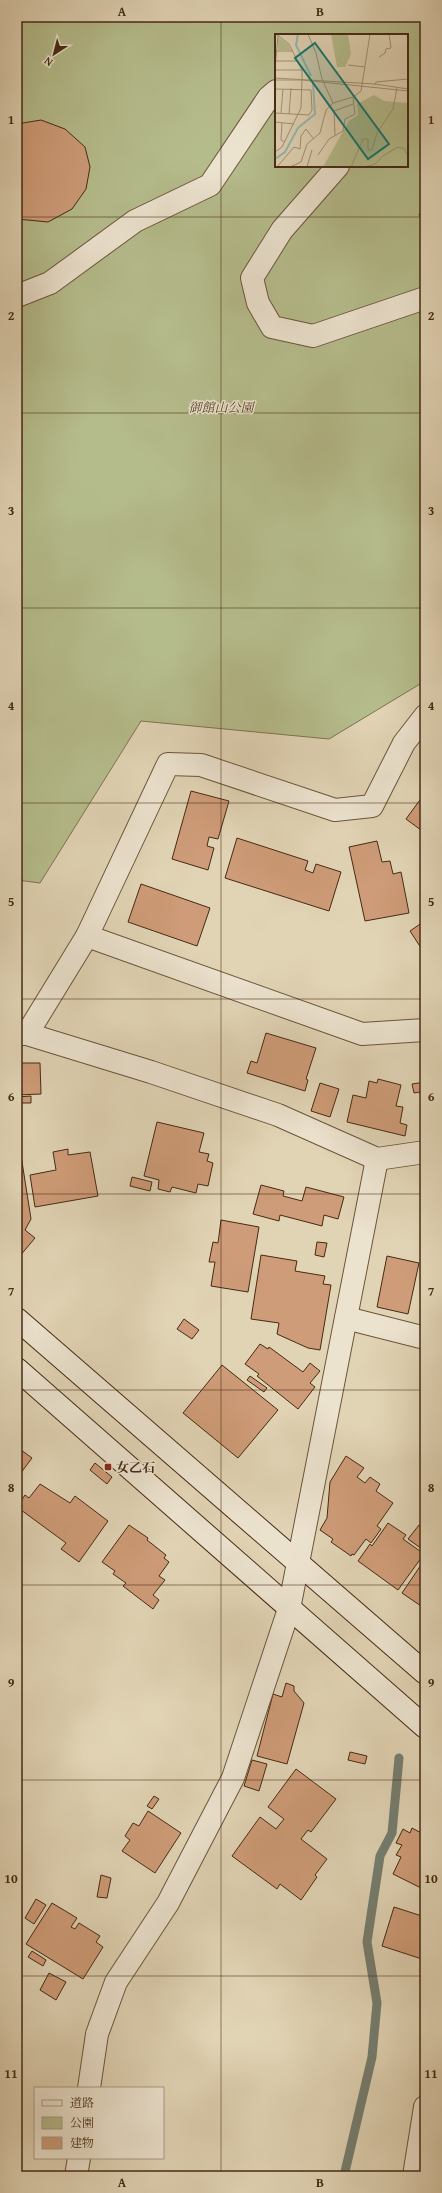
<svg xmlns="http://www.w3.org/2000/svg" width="442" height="2193" viewBox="0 0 442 2193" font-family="'Gentium Book Plus','Noto Serif JP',serif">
<rect width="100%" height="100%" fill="#e1d4b5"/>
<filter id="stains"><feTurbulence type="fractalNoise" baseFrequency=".005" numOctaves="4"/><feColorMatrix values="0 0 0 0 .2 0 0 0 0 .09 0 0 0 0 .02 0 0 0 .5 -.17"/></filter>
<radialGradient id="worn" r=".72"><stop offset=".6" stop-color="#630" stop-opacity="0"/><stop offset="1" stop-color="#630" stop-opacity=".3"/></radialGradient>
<path fill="#b5bc8c" stroke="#7d7350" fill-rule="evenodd" d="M17 17H425V681L329 739 141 721 40 883 17 880ZM276 35H407V166H276Z"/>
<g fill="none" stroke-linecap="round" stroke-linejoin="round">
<path stroke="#757f72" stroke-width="9" d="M344 2176 372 2057 377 2003 367 1942 380 1856 392 1833 399 1758"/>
</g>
<g fill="#ce9c78" stroke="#452a13">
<path d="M41 120 65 129 85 147 90 167 86 189 72 209 48 222 17 219V124Z"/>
<path d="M425 212V227L419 214Z"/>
<path d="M191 791 229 801 218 839 209 837 207 846 214 848 208 870 172 859Z"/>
<path d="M425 793V833L406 819Z"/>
<path d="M237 838 308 861 305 870 313 873 316 864 341 872 329 911 225 878Z"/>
<path d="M377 841 382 862 390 861 393 874 401 872 409 913 365 921 349 847Z"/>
<path d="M141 884 210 908 197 946 128 922Z"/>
<path d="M423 922 425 925V954L410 931Z"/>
<path d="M266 1033 316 1048 306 1079 308 1080 305 1091 247 1073 251 1061 257 1063Z"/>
<path d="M17 1063H40L41 1094 17 1095Z"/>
<path d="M378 1079 401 1085 396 1106 403 1107 400 1123 407 1125 405 1136 347 1122 353 1095 366 1098 369 1081 377 1083Z"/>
<path d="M425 1082V1108H423L420 1092 414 1093 412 1084Z"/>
<path d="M320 1083 339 1089 330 1117 311 1111Z"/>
<path d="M31 1096V1103H17V1097Z"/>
<path d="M157 1122 204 1133 199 1152 209 1154 207 1161 213 1163 208 1186 198 1184 196 1193 172 1187 170 1192 158 1189 159 1180 144 1176Z"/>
<path d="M20 1149 31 1219 25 1230 35 1238 19 1257 17 1255V1150Z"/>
<path d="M68 1149V1155L90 1152 98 1196 35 1207 30 1175 56 1170 53 1152Z"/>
<path d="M132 1177 152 1182 150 1191 130 1186Z"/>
<path d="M261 1185 284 1191 283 1196 302 1201 306 1187 344 1197 338 1219 324 1215 322 1226 280 1215 279 1221 253 1214Z"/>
<path d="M221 1220 259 1227 248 1292 211 1286 215 1262H209L213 1242 218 1243Z"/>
<path d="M317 1242 327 1243 324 1257 315 1255Z"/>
<path d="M261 1255 297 1261 295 1271 325 1276 323 1284 331 1285 320 1350 308 1348 277 1334 279 1323 251 1319Z"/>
<path d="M387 1256 419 1263 408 1314 377 1307Z"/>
<path d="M184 1319 199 1330 192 1339 177 1329Z"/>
<path d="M260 1344 268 1349 269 1347 303 1372 310 1363 320 1371 310 1383 315 1387 298 1409 257 1376 259 1374 245 1364Z"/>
<path d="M222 1365 278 1410 238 1458 183 1413Z"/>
<path d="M250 1376 267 1388 264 1392 247 1380Z"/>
<path d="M17 1447 32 1458 17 1478Z"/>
<path d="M346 1456 364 1468 357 1477 365 1483 370 1477 380 1484 376 1491 393 1503 377 1526 381 1529 371 1543 366 1539 354 1555 352 1554 351 1556 331 1542 333 1539 320 1530 327 1518 330 1482Z"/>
<path d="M95 1463 112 1477 107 1484 90 1470Z"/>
<path d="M40 1484 70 1503 75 1496 108 1521 79 1562 61 1549 66 1543 17 1507 25 1495 29 1498Z"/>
<path d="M388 1523 406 1535 403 1539 424 1554 398 1590 358 1561 370 1544 372 1546Z"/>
<path d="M129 1525 148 1538 147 1540 166 1555 164 1558 169 1562 159 1576 165 1580 153 1595 159 1600 153 1609 123 1586 126 1583 113 1574 115 1571 102 1562Z"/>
<path d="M419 1525 425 1530V1551L408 1539Z"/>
<path d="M421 1565 424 1567 425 1565 424 1608 402 1593Z"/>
<path d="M286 1683 294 1686V1691L304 1703 287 1764 257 1756 273 1694 282 1697Z"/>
<path d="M350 1752 367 1756 365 1764 348 1760Z"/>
<path d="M252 1760 267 1764 259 1791 244 1786Z"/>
<path d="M296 1769 336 1799 311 1832 308 1830 301 1839 327 1859 315 1875 317 1877 301 1900 280 1884 277 1889 232 1856 260 1817 276 1829 284 1819 268 1807Z"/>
<path d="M154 1796 159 1799 152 1809 147 1806Z"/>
<path d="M148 1811 181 1833 155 1873 122 1851 130 1840 125 1836 133 1823 139 1826Z"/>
<path d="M412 1828 425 1835V1890L393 1874 401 1857 396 1855 402 1845 396 1843 403 1829 410 1833Z"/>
<path d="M101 1875 111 1878 107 1898 97 1897Z"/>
<path d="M36 1899 46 1905 34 1924 25 1918Z"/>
<path d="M52 1903 77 1918 71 1927 75 1929 79 1923 100 1936 96 1942 103 1947 83 1979 26 1944Z"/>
<path d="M394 1907 425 1917V1960L382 1946Z"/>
<path d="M32 1951 46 1960 43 1966 28 1957Z"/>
<path d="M49 1973 66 1982 56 2000 40 1990Z"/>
</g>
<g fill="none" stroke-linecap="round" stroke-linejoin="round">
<defs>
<g id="street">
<path d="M338 166 282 230 252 278 258 303 272 327 313 336 425 298"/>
<path d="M17 296 50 283 135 221 210 185 269 97 276 91"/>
<path d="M87 936 362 1034 425 1030"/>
<path d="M17 1034H27L151 1072 278 1115 377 1159 425 1152"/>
<path d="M27 1034 87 936 168 764 201 765 335 810 372 806 404 743 425 716"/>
<path d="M346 1318 425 1338"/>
<path d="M89 2088 97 2034 116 1982 168 1903 233 1778 289 1609 377 1159"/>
<path d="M76 2176 79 2158"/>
<path d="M414 2176 425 2107"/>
</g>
<g id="secondary">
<path d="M17 1319 425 1673"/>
<path d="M17 1369 425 1727"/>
</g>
</defs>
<use href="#street" stroke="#6c543c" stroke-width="24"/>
<use href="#secondary" stroke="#452a13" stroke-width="24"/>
<use href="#street" stroke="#ece3cf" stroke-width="22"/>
<use href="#secondary" stroke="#ece3cf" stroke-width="22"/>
</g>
<path fill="none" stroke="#452a13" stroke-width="1" stroke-opacity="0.55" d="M221 17V2176M17 217H425M17 413H425M17 608H425M17 803H425M17 999H425M17 1194H425M17 1390H425M17 1585H425M17 1780H425M17 1976H425"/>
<rect fill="#8f2418" stroke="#ece3cf" stroke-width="1.5" x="104" y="1463" width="8" height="8" rx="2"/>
<g text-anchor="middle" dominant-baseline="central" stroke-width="3" stroke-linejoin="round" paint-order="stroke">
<g font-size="13" font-style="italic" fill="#5b472b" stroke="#ece3cf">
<text x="221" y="407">御館山公園</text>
</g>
<g font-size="13" font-weight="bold" fill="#452a13" stroke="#ece3cf" text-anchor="start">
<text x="116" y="1467">女乙石</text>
</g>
</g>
<g transform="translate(275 34)">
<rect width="133" height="133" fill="#e1d4b5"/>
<path d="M56 0H73L76 20 70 33H62ZM3 3 13 10 16 16H3ZM99 61 109 67 133 69V133H48L74 87 83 81 82 70Z" fill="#b5bc8c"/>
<path fill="none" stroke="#95b8b2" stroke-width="2" d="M23 0 21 11 36 42M0 125 10 118 23 94 40 80 38 49"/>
<path fill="none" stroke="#a39074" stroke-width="1" d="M33 0 41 19 47 45 58 69M1 17H18M104 23 110 19 111 15 116 14 114 0M1 27H23M73 31 90 33M0 35 3 1M0 36H27M0 44 100 50 133 55M0 46H27L133 57M100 51 101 48 133 45M0 55 36 56 37 76 34 81 0 79M6 79 8 55M14 80 16 54M0 88 19 90M7 89 6 106 10 108M60 101 59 77 78 70M0 118 7 113 26 74 27 44V36L14 10 1 0M43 121 54 105 68 97 70 85 80 80 78 63M2 133 19 113 25 115 26 102 31 95 38 104M15 133 26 128 32 110 45 99 51 76 58 69 78 63 86 57 95 0M32 133 37 116M76 133 88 105H93V116H97L102 99 118 75 122 54M90 133 100 130 109 121 123 113 130 115 131 120"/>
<path fill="#0f766e" fill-opacity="0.15" stroke="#0f766e" stroke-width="2" d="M40 9 114 110 93 125 20 24Z"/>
<rect width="133" height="133" fill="none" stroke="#452a13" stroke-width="2"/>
</g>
<rect width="442" height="2193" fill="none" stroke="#e1d4b5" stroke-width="44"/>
<rect x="34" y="2087" width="130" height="72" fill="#ece3cf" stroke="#a99984"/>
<rect x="42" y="2100" width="20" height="6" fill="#ece3cf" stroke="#a99984"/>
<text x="70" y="2107" font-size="12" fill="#452a13">道路</text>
<rect x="42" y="2117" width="20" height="12" fill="#b5bc8c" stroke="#a99984"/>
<text x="70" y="2127" font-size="12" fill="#452a13">公園</text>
<rect x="42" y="2137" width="20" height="12" fill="#ce9c78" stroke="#a99984"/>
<text x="70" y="2147" font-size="12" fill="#452a13">建物</text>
<g transform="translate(54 54) rotate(216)" stroke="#ece3cf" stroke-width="3" paint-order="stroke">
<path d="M0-3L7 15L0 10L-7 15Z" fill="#452a13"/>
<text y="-6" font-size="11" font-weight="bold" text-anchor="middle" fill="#452a13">N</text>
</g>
<rect x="22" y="22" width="398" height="2149" fill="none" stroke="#452a13" stroke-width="1.5"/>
<g font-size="13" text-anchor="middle" font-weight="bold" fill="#452a13">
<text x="122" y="16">A</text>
<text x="320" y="16">B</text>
<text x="11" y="124">1</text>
<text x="431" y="124">1</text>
<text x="11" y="320">2</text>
<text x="431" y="320">2</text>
<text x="11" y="515">3</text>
<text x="431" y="515">3</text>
<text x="11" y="710">4</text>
<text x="431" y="710">4</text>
<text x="11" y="906">5</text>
<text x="431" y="906">5</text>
<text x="11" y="1101">6</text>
<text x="431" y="1101">6</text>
<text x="11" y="1296">7</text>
<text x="431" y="1296">7</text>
<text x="11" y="1492">8</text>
<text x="431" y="1492">8</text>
<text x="11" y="1687">9</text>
<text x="431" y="1687">9</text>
<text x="11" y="1883">10</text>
<text x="431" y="1883">10</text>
<text x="11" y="2078">11</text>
<text x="431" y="2078">11</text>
<text x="122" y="2187">A</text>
<text x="320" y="2187">B</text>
</g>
<rect width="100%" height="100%" filter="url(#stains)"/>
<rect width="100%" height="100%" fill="url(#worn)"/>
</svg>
